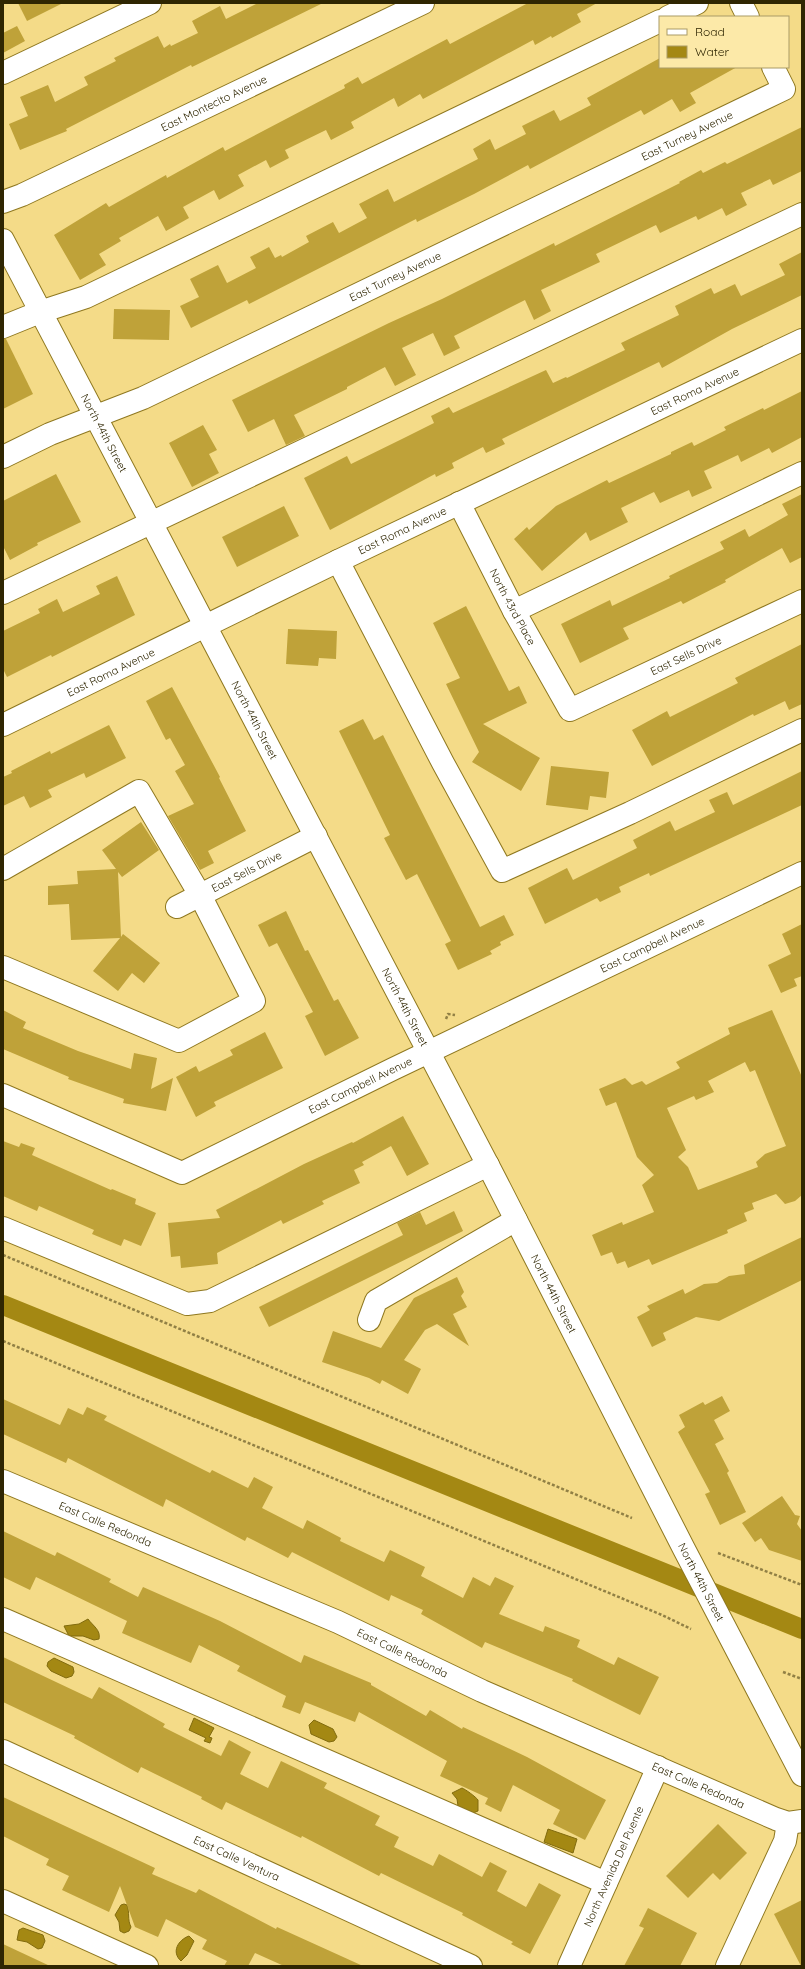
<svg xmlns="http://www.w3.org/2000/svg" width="805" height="1969" viewBox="0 0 805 1969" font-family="Quicksand,sans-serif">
<rect width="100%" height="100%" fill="#f4db88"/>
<g fill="#a48813" stroke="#816b0e">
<path d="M88 1619C93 1626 101 1630 99 1639L94 1640 83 1636H69L64 1626 79 1624Z"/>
<path d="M54 1658 73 1667 74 1672 72 1676 66 1678 51 1671 47 1666 48 1662Z"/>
<path d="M194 1718 214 1728 209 1737 212 1738 210 1743 204 1741 206 1738 189 1730Z"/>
<path d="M314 1720 333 1729 337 1737 334 1741 329 1742 311 1734 309 1725Z"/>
<path d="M462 1788C465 1789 476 1797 478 1800V1811L473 1813 458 1806 457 1799 452 1793Z"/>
<path d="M548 1829 577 1839 573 1853 544 1842Z"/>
<path d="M124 1904 127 1905C130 1913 127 1919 131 1927L129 1931 124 1933 120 1931 119 1922 115 1915 121 1905Z"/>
<path d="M23 1928 43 1935 45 1941 42 1948 38 1949 27 1942 17 1940 19 1930Z"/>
<path d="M189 1936 194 1941 187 1955 181 1961C171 1952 178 1940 189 1936Z"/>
</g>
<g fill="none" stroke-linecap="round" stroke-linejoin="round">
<path stroke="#a48813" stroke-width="20" d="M3 1305 802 1629"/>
</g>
<g fill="#bfa239" fill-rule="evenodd">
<path d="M18 3H63L27 21Z"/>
<path d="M258 3H323L192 67 191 65 66 129 67 131 20 150 9 124 28 116 20 97 48 85 55 102 88 85 84 77 116 61 114 58 158 36 164 48 170 44 171 46 198 33 192 21 220 6 226 19Z"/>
<path d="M528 3H597L577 14 581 22 552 38 551 36 535 45 533 40 423 99 420 94 398 107 394 98 351 122 354 128 331 140 326 130 285 150 289 158 270 168 266 160 238 175 244 186 219 200 214 190 183 207 189 218 166 231 158 216 119 238 121 241 99 254 106 265 80 280 54 235 106 203 109 207 166 175 167 178 223 147 225 151 345 88 344 85 358 77 362 84 447 39 450 44Z"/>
<path d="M17 26 25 41 3 53V33Z"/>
<path d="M660 58V67H737L690 93 696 103 680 112 672 99 644 115 641 110 530 169 528 165 474 194 417 222 416 219 249 304 247 300 191 328 180 306 199 297 190 279 218 265 227 283 256 268 250 257 269 247 275 258 281 255 282 257 309 242 306 236 333 222 339 233 367 218 359 204 388 189 394 202 478 159 473 149 490 139 495 150 526 134 522 126 554 110 560 121 591 105 587 98Z"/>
<path d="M802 127V171L773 185 770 179 741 193 747 205 726 216 722 208 698 220 696 216 660 233 656 225 596 254 600 262 541 290 551 311 534 320 525 300 454 336 460 348 444 356 433 333 402 348 416 375 395 386 385 367 347 387V389L294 415 305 436 286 445 274 419 248 432 232 400 389 323 442 299 554 243 555 246 680 183 679 182 701 170 703 173 725 162 727 164Z"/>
<path d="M802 252V295L732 329 662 368 659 362 502 439 505 444 486 453 483 447 452 463 454 468 436 477 435 474 330 530 304 478 347 456 351 464 404 438 434 423 431 416 449 407 453 413 546 370 553 383 566 377 567 378 625 350 621 343 679 315 675 306 711 288 714 294 735 284 741 296 785 275 779 264Z"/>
<path d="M114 309 170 310 169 340 113 339Z"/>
<path d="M3 339H6L33 394 3 409Z"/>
<path d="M802 391V437L772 453 769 448 741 462 738 455 704 471 712 488 692 497 689 490 660 503 654 492 621 508 628 522 590 541 586 532 542 571 514 539 527 527 529 530 556 506 607 480 609 483 671 454V452L692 442 694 446 726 430 724 427 763 408 764 410Z"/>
<path d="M203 425 217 450 209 454 219 473 192 487 169 443Z"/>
<path d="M56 474 81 522 37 543 38 545 10 560 3 546V501Z"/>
<path d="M802 494V557L790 563 782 548 725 580 726 582 683 604 681 601 623 628 629 639 580 663 561 624 610 600 612 606 670 578 669 576 724 549 720 542 745 529 749 537 788 515 782 504Z"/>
<path d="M284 506 299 536 237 567 222 537Z"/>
<path d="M117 576 135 615 52 657 51 655 7 677 3 669V631L40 613 38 609 57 599 63 612 100 594 96 586Z"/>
<path d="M466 606 509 691 519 686 527 703 483 724 540 758 521 791 472 762 479 752 446 684 460 678 433 623Z"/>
<path d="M288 629 337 631 336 659 319 658 318 666 286 664Z"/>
<path d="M802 644V704L789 710 785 701 754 716 753 714 652 766 632 730 667 711 670 717 738 683 735 678Z"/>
<path d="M172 687 220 777 219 778 246 831 208 851 214 863 200 870 168 816 194 804 175 771 185 765 170 738 166 740 146 701Z"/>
<path d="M363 719 374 740 383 735 480 927 504 915 514 935 500 942 501 945 490 951 492 954 458 970 445 944 451 941 417 874 406 880 384 838 390 835 339 731Z"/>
<path d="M109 725 126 758 86 778 84 773 48 790 52 797 30 808 24 796 3 806V777L12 773 11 771 50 751 51 754Z"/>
<path d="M551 766 609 772 606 798 590 796 588 810 546 805Z"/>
<path d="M802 771V805L650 876 649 873 619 887 621 892 600 902 597 898 545 924 528 888 567 868 573 880 637 848 633 840 670 821 675 831 715 812 709 800 727 792 733 805Z"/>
<path d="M141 822 159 850 122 877 118 872 121 937 123 934 160 963 144 983 132 973 118 991 93 971 120 938 71 940 69 904 48 905V886L78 884 77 871 116 869 102 850Z"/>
<path d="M286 911 305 951 308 950 334 1001 338 999 359 1038 325 1056 305 1016 313 1012 277 943 269 947 258 925Z"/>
<path d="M802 924V976L794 979 797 986 781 993 768 965 791 954 782 934Z"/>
<path d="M3 1010 26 1022 23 1028 78 1051 131 1069 134 1053 157 1058 151 1089 173 1078 166 1111 123 1103 124 1099 68 1079 69 1077 3 1049Z"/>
<path d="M772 1010 802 1077V1195L795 1201 785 1204 776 1194 752 1203 754 1209 744 1213 747 1221 727 1230 728 1233 652 1265 649 1259 628 1268 625 1261 617 1264 612 1252 601 1256 592 1235 622 1222 623 1225 654 1212 642 1185 654 1175 637 1157 616 1102 606 1106 599 1089 625 1078 632 1085 642 1081 646 1085 680 1068 676 1062 730 1034 728 1028ZM745 1062 750 1072 755 1070 786 1146 765 1154 756 1162 758 1167 698 1190 688 1167 678 1157 686 1150 667 1108 694 1096 696 1100 714 1092 708 1081Z"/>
<path d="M265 1032 283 1068 214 1102 216 1106 196 1117 176 1077 196 1066 199 1072 233 1055 230 1050Z"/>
<path d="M403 1116 429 1164 407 1176 391 1146 362 1162 364 1165 354 1170 360 1183 322 1201 324 1204 283 1224 281 1220 217 1253 218 1264 181 1268 180 1256 171 1257 168 1223 220 1218 216 1210 304 1164 352 1142 353 1143Z"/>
<path d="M3 1141 19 1147 21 1143 35 1148 32 1155 111 1190 112 1189 136 1199 135 1204 156 1213 141 1246 124 1239 121 1246 92 1234 94 1230 39 1206 37 1211 3 1196Z"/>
<path d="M454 1211 463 1231 269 1327 259 1307 403 1235 397 1223 420 1212 426 1225Z"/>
<path d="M802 1237V1280L719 1321 696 1317 663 1333 666 1340 652 1347 637 1317 650 1310 647 1306 683 1289 685 1294 704 1284 717 1283 729 1276 745 1274 744 1265Z"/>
<path d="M457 1277 464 1292 461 1296 467 1307 453 1314 469 1346 437 1324 425 1330 404 1360 421 1369 408 1394 382 1380 380 1384 369 1378 322 1362 333 1331 381 1348 414 1298Z"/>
<path d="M722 1396 730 1411 714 1420 724 1439 715 1444 729 1471 727 1473 746 1512 720 1525 705 1494 710 1492 678 1432 685 1427 679 1415 703 1402 705 1405Z"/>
<path d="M3 1399 60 1425 68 1408 83 1415 87 1407 107 1416 104 1420 210 1473 212 1470 248 1488 254 1477 273 1487 262 1508 303 1529 307 1520 341 1538 340 1541 384 1562 390 1550 425 1567 421 1576 463 1598 473 1577 490 1586 495 1577 514 1586 499 1614 543 1632 545 1626 580 1640 577 1647 614 1665 618 1657 659 1677 640 1715 572 1681 573 1679 485 1642 482 1648 421 1614 423 1610 391 1595 389 1601 292 1552 288 1558 247 1537 245 1541 166 1499 163 1507 68 1458 66 1463 3 1434Z"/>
<path d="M782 1496 795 1515 800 1516 797 1524 802 1531V1561L769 1550 761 1538 755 1542 742 1523Z"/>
<path d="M3 1531 55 1556 57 1552 111 1579 109 1582 138 1597 143 1587 220 1621 301 1663 304 1655 371 1683V1685L426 1716 430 1710 462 1729 463 1727 527 1757 606 1800 585 1840 553 1824 560 1810 513 1785 501 1812 485 1804 488 1798 440 1776 447 1761 359 1712 355 1722 305 1702 300 1714 282 1707 286 1696 237 1671 240 1666 199 1645 191 1663 122 1633 127 1621 36 1577 30 1590 3 1577Z"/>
<path d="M3 1657 92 1699 99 1687 165 1724 163 1727 221 1756 229 1740 251 1752 240 1774 268 1788 281 1761 327 1783 324 1788 380 1816 375 1825 399 1837 394 1847 433 1866 439 1854 482 1877 490 1862 507 1871 497 1891 526 1907 539 1883 561 1895 530 1954 511 1944 513 1942 462 1915 463 1913 381 1873 379 1876 302 1836 301 1838 226 1802 222 1810 201 1799 202 1797 141 1767 138 1773 74 1738 75 1736 3 1702Z"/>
<path d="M3 1797 155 1868 152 1874 196 1893 199 1889 276 1929 277 1927 363 1966H284L255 1953 248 1966H224L227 1961 202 1949 207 1940 166 1919 158 1937 135 1927 120 1886 109 1912 62 1890 69 1876 46 1865 49 1859 3 1836Z"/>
<path d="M718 1824 747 1853 720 1880 713 1873 688 1898 666 1876Z"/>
<path d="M802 1900V1966H801L774 1914Z"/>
<path d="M648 1908 697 1933 680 1966H624L644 1928 639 1926Z"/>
<path d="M3 1944 50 1966H3Z"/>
</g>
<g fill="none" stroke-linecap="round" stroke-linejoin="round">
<defs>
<g id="minor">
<path d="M741 3 748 17"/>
<path d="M668 17 697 3"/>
<path d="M3 73 150 3"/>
<path id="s1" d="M3 202 22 195 423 3"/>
<path d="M3 327 40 312 86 297 660 21"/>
<path id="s2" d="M3 457 50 434 143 398 784 89 773 67"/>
<path id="s3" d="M459 503 514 611 570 710 802 601"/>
<path d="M338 561 443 763 502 871 630 813 802 730"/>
<path d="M3 593 802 214"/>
<path d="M514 611 802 473"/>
<path id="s4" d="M3 725 338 561 802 340"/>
<path d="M3 869 139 791 200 895 254 1001 179 1041 3 967"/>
<path id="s5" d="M177 907 316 836"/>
<path id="s6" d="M3 1095 182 1173 393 1069 802 873"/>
<path d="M3 1228 187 1304 210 1301 488 1165"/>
<path d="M369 1320 376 1301 516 1220"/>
<path id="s7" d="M3 1481 338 1622 482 1691 776 1819 788 1823 802 1821"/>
<path d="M3 1619 606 1883"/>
<path id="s8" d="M3 1751 471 1966"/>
<path d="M3 1901 147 1966"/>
<path id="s9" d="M569 1966 658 1767"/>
<path d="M727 1966 785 1841 788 1823"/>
</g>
<g id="major">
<path id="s10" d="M3 240 491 1171 684 1549 802 1775"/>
</g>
</defs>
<use href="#minor" stroke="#8f7820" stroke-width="24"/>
<use href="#major" stroke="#8f7820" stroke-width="24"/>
<g stroke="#918045" stroke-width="2.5" stroke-dasharray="3 2" stroke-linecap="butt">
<path d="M446 1019 448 1014 455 1015"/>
<path d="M3 1255 632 1518"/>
<path d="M3 1341 662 1615 691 1629"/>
<path d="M718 1553 802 1585"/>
<path d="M783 1672 802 1679"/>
</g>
<use href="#minor" stroke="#fff" stroke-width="22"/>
<use href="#major" stroke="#fff" stroke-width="22"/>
</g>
<g text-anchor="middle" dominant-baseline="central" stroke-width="3" stroke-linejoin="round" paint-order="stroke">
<g font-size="11" fill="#2f2602" stroke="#fce9a8">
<text stroke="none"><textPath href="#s1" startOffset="233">East Montecito Avenue</textPath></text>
<text stroke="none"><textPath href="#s2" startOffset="756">East Turney Avenue</textPath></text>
<text stroke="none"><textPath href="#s2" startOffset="432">East Turney Avenue</textPath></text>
<text stroke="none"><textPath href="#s4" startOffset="768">East Roma Avenue</textPath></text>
<text stroke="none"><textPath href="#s10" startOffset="218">North 44th Street</textPath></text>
<text stroke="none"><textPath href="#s4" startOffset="444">East Roma Avenue</textPath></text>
<text stroke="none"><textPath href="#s3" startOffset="117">North 43rd Place</textPath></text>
<text stroke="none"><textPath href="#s3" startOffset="363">East Sells Drive</textPath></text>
<text stroke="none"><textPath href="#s4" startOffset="120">East Roma Avenue</textPath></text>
<text stroke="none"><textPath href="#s10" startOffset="542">North 44th Street</textPath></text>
<text stroke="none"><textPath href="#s5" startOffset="78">East Sells Drive</textPath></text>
<text stroke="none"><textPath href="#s6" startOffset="718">East Campbell Avenue</textPath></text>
<text stroke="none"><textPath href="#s10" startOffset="866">North 44th Street</textPath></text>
<text stroke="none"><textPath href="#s6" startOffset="394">East Campbell Avenue</textPath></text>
<text stroke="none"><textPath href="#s10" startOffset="1189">North 44th Street</textPath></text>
<text stroke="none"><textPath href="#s7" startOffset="111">East Calle Redonda</textPath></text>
<text stroke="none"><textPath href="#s10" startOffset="1513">North 44th Street</textPath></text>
<text stroke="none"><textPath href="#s7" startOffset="435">East Calle Redonda</textPath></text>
<text stroke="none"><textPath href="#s7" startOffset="759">East Calle Redonda</textPath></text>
<text stroke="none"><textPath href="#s8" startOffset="257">East Calle Ventura</textPath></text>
<text stroke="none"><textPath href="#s9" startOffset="109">North Avenida Del Puente</textPath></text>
</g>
</g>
<rect width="805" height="1969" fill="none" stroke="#2f2602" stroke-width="8"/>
<rect x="659" y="16" width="130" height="52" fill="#fce9a8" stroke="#aa9b66"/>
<rect x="667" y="29" width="20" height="6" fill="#ffffff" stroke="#aa9b66"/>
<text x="695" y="36" font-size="12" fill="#2f2602">Road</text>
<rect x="667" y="46" width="20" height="12" fill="#a48813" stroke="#aa9b66"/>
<text x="695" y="56" font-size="12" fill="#2f2602">Water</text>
</svg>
